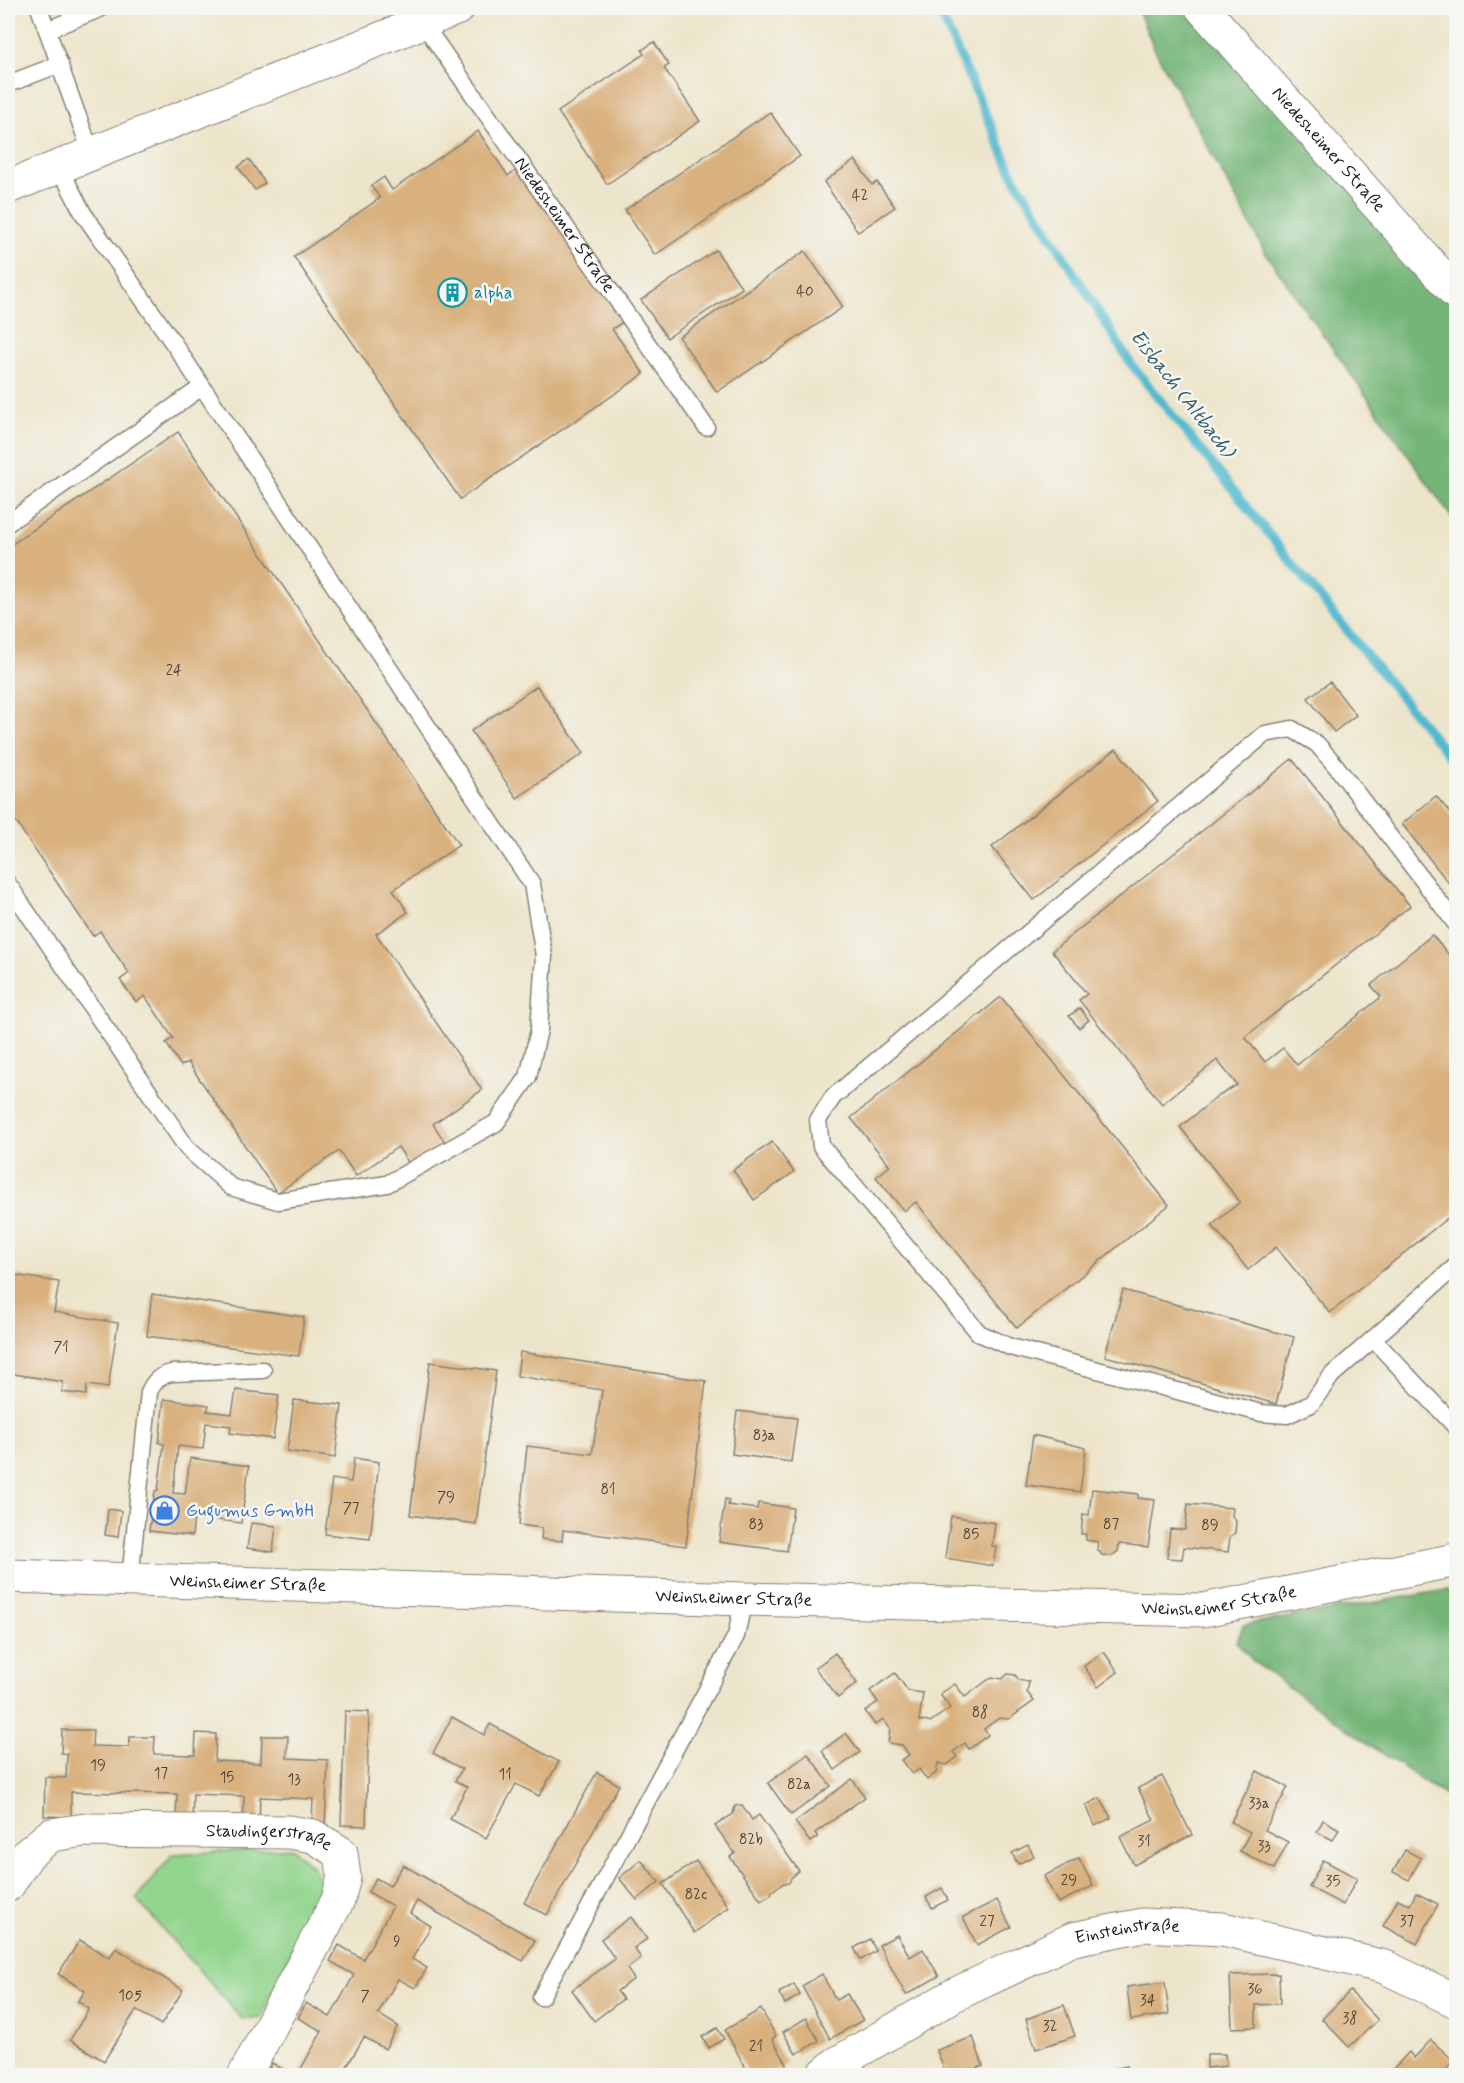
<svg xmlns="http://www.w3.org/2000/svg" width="1464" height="2083" viewBox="0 0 1464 2083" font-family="Mynerve,sans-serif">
<rect width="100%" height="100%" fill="#f6f6f2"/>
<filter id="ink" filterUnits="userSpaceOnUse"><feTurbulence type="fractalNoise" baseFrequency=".0167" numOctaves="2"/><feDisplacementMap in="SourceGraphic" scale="12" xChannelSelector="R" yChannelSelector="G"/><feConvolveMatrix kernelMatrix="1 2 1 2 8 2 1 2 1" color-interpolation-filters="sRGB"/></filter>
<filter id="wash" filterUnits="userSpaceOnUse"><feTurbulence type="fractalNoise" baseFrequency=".008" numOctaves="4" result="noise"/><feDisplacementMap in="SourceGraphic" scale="24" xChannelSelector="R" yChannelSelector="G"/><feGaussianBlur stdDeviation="1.35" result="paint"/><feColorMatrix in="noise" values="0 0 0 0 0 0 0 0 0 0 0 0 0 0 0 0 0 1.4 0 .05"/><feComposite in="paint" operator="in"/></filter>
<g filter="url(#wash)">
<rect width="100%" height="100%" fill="#ede5cb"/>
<path fill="#91d48c" stroke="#567854" stroke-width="1.5" d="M292 1848 314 1868 321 1885 261 2018 243 2020 136 1899 173 1854Z"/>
<g fill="#74b678" stroke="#48694a" stroke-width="1.5">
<path d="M1137 8H1202L1456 293V524L1265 252 1155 50Z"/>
<path d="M1446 1590 1456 1596V1803L1367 1743 1255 1663 1237 1642 1243 1625Z"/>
</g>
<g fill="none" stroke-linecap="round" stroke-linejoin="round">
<path stroke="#51b9cf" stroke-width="9" d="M938 8 1014 177 1131 364 1456 765"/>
</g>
<g id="blocks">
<g fill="#d9b17e">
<path d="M654 42 669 65 664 68 700 121 607 184 558 112 644 54 642 50Z"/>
<path d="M770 112 800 156 655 255 625 210Z"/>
<path d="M478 131 508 176 521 167 626 320 612 329 644 374 460 499 294 257 380 198 371 186 384 177 392 190Z"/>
<path d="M249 159 265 183 255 190 238 167Z"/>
<path d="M855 160 872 185 877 182 895 207 858 232 824 182Z"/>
<path d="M716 250 742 288 667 338 641 300Z"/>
<path d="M805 251 843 307 717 392 679 337Z"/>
<path d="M178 432 459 845 393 890 408 912 376 934 482 1090 433 1124 445 1142 410 1165 398 1147 356 1176 339 1151 277 1193 188 1062 181 1066 166 1043 173 1038 145 996 136 1002 120 980 129 973 100 931 93 936 8 810V547Z"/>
<path d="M1330 682 1356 715 1334 732 1308 698Z"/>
<path d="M537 686 584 753 517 798 471 731Z"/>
<path d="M1116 749 1158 801 1034 900 992 847Z"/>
<path d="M1292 759 1410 906 1245 1037 1265 1062 1283 1048 1297 1065 1381 997 1371 985 1432 935 1456 963V1211L1330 1313 1276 1247 1248 1270 1212 1225 1240 1202 1180 1127 1217 1097 1237 1085 1217 1060 1162 1104 1079 1000 1087 994 1052 951Z"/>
<path d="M1436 796 1456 820V892L1402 824Z"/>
<path d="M1001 997 1169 1205 1017 1328 916 1202 904 1211 876 1177 890 1166 851 1118Z"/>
<path d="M1080 1008 1089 1020 1079 1028 1069 1016Z"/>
<path d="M772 1142 794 1172 754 1200 733 1170Z"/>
<path d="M8 1274 59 1282 54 1312 118 1323 108 1388 87 1385 86 1395 62 1392 63 1382 8 1373Z"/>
<path d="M1123 1290 1294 1337 1276 1404 1105 1356Z"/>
<path d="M152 1294 304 1317 299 1356 147 1336Z"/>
<path d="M520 1352 706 1381 686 1546 563 1530 562 1541 541 1539 542 1528 519 1525 527 1446 592 1454 602 1390 517 1376Z"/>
<path d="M430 1362 496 1371 476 1524 410 1515Z"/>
<path d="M236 1390 279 1395 273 1439 230 1433 231 1426 206 1423 203 1449 178 1446 173 1493 185 1494 190 1458 249 1466 241 1523 194 1517 192 1536 149 1531 155 1491 158 1490 164 1444 159 1443 164 1399 209 1405 207 1411 232 1414Z"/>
<path d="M294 1400 342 1405 335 1458 287 1451Z"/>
<path d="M737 1411 797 1418 791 1462 732 1454Z"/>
<path d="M1033 1435 1086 1448 1080 1492 1026 1485Z"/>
<path d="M354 1458 379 1462 370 1539 325 1534 332 1479 351 1482Z"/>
<path d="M1092 1489 1138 1494V1498L1155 1500 1148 1547 1119 1544 1118 1551 1112 1556 1102 1555 1097 1549 1098 1542 1086 1540V1534H1081L1083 1514 1089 1515Z"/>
<path d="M725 1499 729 1500 728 1505 757 1509 758 1503 793 1508 787 1551 719 1542Z"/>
<path d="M1188 1504 1233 1508 1232 1516 1236 1521 1235 1533 1230 1537 1228 1552 1184 1547 1182 1559 1167 1558 1170 1529 1185 1530Z"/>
<path d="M108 1509 121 1511 118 1537 105 1535Z"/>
<path d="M951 1516 995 1523 992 1546H996L993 1566 945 1558Z"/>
<path d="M251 1523 276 1526 273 1552 247 1548Z"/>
<path d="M1104 1652 1118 1672 1098 1687 1084 1666Z"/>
<path d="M835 1653 857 1683 838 1698 815 1668Z"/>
<path d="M895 1673 908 1691 923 1693 919 1721 930 1722 950 1708 940 1694 955 1684 965 1697 992 1677 1002 1679 1008 1674 1015 1675 1019 1680 1029 1682 1027 1692 1034 1701 1009 1719 999 1718 984 1729 988 1735 969 1749 965 1743 953 1752 957 1757 947 1765 938 1763 936 1773 927 1780 919 1769 912 1774 901 1760 909 1755 902 1745 888 1743 890 1729 883 1719 875 1725 865 1711 878 1702 870 1691Z"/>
<path d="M345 1711 369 1712 366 1826 341 1825Z"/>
<path d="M452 1717 484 1735 490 1724 559 1762 539 1796 516 1784 486 1838 450 1819 467 1787 455 1781 462 1769 433 1753Z"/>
<path d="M62 1730H93L92 1746 129 1747 130 1737H155L154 1754 195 1755 196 1733 216 1734 215 1761 261 1763 262 1736H288L287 1758 328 1760 325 1825 312 1824 313 1799 260 1797 259 1823 243 1822 244 1796 193 1794 192 1821 176 1820 177 1794 71 1792V1817L44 1816 45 1777 66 1778 67 1754 61 1753Z"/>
<path d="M846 1733 860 1752 835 1770 822 1751Z"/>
<path d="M808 1754 831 1786 791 1815 768 1783Z"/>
<path d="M1257 1771 1288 1787 1265 1830 1288 1842 1274 1869 1240 1851 1250 1832 1231 1822Z"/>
<path d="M597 1772 619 1785 547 1915 524 1903Z"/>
<path d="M1162 1776 1192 1835 1134 1865 1120 1837 1154 1820 1138 1788Z"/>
<path d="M852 1779 865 1797 815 1833 818 1837 810 1842 795 1822Z"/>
<path d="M1100 1798 1111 1818 1095 1826 1086 1805Z"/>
<path d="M742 1805 752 1820 759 1815 799 1871 791 1878 789 1883H784L772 1891 771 1895 761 1900 730 1857 735 1853 715 1826 733 1814 735 1806Z"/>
<path d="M1323 1820 1339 1829 1333 1840 1317 1832Z"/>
<path d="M1028 1845 1034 1856 1018 1864 1012 1853Z"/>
<path d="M1405 1850 1421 1858 1409 1880 1393 1872Z"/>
<path d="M1079 1858 1093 1886 1058 1903 1044 1876Z"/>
<path d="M641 1860 659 1882 637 1900 619 1878Z"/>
<path d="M1323 1860 1357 1878 1343 1905 1309 1887Z"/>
<path d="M696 1861 729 1907 694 1933 663 1884Z"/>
<path d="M403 1865 535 1940 523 1961 417 1901 410 1913 431 1926 412 1959 427 1968 415 1988 398 1979 378 2014 398 2026 385 2049 364 2037 343 2073 348 2076H297L322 2031 298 2018 306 2003 330 2017 354 1975 330 1961 339 1945 363 1959 393 1906 368 1892 376 1878 390 1886Z"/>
<path d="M942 1888 948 1900 932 1908 926 1897Z"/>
<path d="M1416 1893 1438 1904 1417 1944 1383 1926 1398 1899 1410 1905Z"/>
<path d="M997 1900 1011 1927 977 1945 963 1917Z"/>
<path d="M631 1917 647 1939 634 1948 641 1958 627 1969 634 1979 617 1991 623 1999 594 2021 572 1990 615 1959 601 1939Z"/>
<path d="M897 1935 910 1957 923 1949 939 1976 906 1995 879 1945Z"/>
<path d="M870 1939 876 1951 861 1960 854 1948Z"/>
<path d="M80 1940 109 1958 116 1948 183 1990 161 2025 136 2010 104 2061 70 2040 89 2009 78 2001 85 1991 58 1974Z"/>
<path d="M822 1974 836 2000 847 1994 863 2020 830 2039 802 1986Z"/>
<path d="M1279 1974 1280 2004 1256 2005V2027L1232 2028 1230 1975Z"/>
<path d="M1165 1982 1169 2014 1131 2020 1127 1987Z"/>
<path d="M794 1984 800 1995 785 2004 779 1993Z"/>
<path d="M1350 1991 1378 2020 1349 2047 1322 2019Z"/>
<path d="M1064 2005 1075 2036 1036 2049 1026 2019Z"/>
<path d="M761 2009 776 2036 772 2039 787 2064 767 2076H750L725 2030Z"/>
<path d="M806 2018 819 2041 796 2054 783 2032Z"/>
<path d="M717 2028 724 2039 709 2048 702 2037Z"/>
<path d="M973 2037 983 2066 956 2076H946L937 2050Z"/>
<path d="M1431 2040 1454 2061 1440 2076H1398L1393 2069 1409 2052 1414 2058Z"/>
<path d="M1207 2054H1225L1226 2066 1207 2068Z"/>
<path d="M272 2063 294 2076H265Z"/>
<path d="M1127 2066 1130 2076H1112L1110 2070Z"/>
</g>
</g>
</g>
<g filter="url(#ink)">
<use href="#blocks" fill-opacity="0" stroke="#848074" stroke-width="1.5"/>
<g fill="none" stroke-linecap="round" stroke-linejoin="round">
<defs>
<g id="service">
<path d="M39 8C57 56 73 105 92 154"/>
<path id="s1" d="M422 22 706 427"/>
<path d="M47 30 102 8"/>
<path d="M8 84 60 64"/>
<path d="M8 523 202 387"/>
<path d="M8 884 187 1148 231 1187 278 1201 387 1184 496 1123 528 1077 539 1030 544 956 532 884 174 344 83 213 59 167"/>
<path d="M1456 924 1336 766 1317 744 1292 729 1265 734 833 1097 818 1120 821 1146 979 1333 1010 1347 1261 1413 1287 1415 1311 1404 1332 1375 1456 1266"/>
<path d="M1373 1339 1456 1427"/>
<path d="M130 1580 149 1392C154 1381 160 1375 172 1373L263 1370"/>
<path d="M541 1997 736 1636 744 1599"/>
</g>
<g id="minor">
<path id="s2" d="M1202 8 1456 293"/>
<path d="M8 187 458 8"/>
<path id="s3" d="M8 1885 28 1854 51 1835 85 1830 289 1832 313 1836 341 1853 344 1877 338 1900 244 2076"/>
<path id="s4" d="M822 2076 836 2064 954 1995 1073 1939 1143 1925 1223 1929 1385 1967 1456 2001"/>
</g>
<g id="secondary">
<path id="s5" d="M8 1576 744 1599 1203 1610 1456 1560"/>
</g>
</defs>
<use href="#service" stroke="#848074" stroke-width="19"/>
<use href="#minor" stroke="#848074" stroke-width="35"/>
<use href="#secondary" stroke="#848074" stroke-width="35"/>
<use href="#service" stroke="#fff" stroke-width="16"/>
<use href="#minor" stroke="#fff" stroke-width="33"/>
<use href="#secondary" stroke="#fff" stroke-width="33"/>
</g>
</g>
<defs>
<symbol id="building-ring" viewBox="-11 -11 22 22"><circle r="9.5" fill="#f6f6f2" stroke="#0f9aa8" stroke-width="1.5"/><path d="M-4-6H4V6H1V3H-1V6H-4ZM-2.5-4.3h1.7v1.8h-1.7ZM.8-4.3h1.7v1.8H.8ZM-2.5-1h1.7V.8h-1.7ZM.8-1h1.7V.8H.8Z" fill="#0f9aa8"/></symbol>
<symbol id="shop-ring" viewBox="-11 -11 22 22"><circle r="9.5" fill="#f6f6f2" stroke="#3f7fe0" stroke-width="1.5"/><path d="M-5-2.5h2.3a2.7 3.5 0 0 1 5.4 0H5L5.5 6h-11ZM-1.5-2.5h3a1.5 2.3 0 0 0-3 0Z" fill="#3f7fe0"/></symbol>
</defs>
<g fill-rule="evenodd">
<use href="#building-ring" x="436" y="276" width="33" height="33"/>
<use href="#shop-ring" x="148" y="1494" width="33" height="33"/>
</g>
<g text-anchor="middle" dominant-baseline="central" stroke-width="5" stroke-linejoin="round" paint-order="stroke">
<g font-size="15" fill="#4b4134">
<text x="860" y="196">42</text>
<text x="805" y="292">40</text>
<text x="174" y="671">24</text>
<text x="61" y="1348">71</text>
<text x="764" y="1436">83a</text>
<text x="608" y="1490">81</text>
<text x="446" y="1498">79</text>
<text x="351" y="1509">77</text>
<text x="756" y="1525">83</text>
<text x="1111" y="1525">87</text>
<text x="1210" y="1526">89</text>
<text x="971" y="1535">85</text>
<text x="980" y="1713">88</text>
<text x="98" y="1766">19</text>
<text x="161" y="1774">17</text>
<text x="505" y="1775">11</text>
<text x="227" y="1778">15</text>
<text x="294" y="1780">13</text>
<text x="799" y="1785">82a</text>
<text x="1259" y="1804">33a</text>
<text x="751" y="1840">82b</text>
<text x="1144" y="1842">31</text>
<text x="1264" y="1847">33</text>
<text x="1069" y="1881">29</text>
<text x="1333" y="1882">35</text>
<text x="696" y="1895">82c</text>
<text x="987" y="1922">27</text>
<text x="1407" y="1922">37</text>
<text x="397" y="1942">9</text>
<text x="1255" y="1990">36</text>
<text x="130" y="1996">105</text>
<text x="365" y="1997">7</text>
<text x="1148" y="2001">34</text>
<text x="1350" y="2019">38</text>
<text x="1050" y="2027">32</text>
<text x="756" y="2047">21</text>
</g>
<g font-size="18" fill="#1c1c1c" stroke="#f6f6f2">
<text stroke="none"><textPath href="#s2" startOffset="190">Niedesheimer Straße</textPath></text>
<text stroke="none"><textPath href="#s1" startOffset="248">Niedesheimer Straße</textPath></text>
<text stroke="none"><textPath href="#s5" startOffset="240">Weinsheimer Straße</textPath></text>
<text stroke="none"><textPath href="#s5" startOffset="726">Weinsheimer Straße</textPath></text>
<text stroke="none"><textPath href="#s5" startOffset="1212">Weinsheimer Straße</textPath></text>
<text stroke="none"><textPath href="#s3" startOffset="286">Staudingerstraße</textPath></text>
<text stroke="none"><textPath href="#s4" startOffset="342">Einsteinstraße</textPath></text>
</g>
<g font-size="18" fill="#0d838f" stroke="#f6f6f2" text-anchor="start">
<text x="474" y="293">alpha</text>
</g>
<g font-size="18" fill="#366cbe" stroke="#f6f6f2" text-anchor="start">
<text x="186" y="1511">Gugumus GmbH</text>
</g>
<g font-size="20" font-style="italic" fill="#315b64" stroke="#f6f6f2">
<text transform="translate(1182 394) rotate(52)">Eisbach (Altbach)</text>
</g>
</g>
<rect width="1464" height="2083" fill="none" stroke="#f6f6f2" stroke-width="30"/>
</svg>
